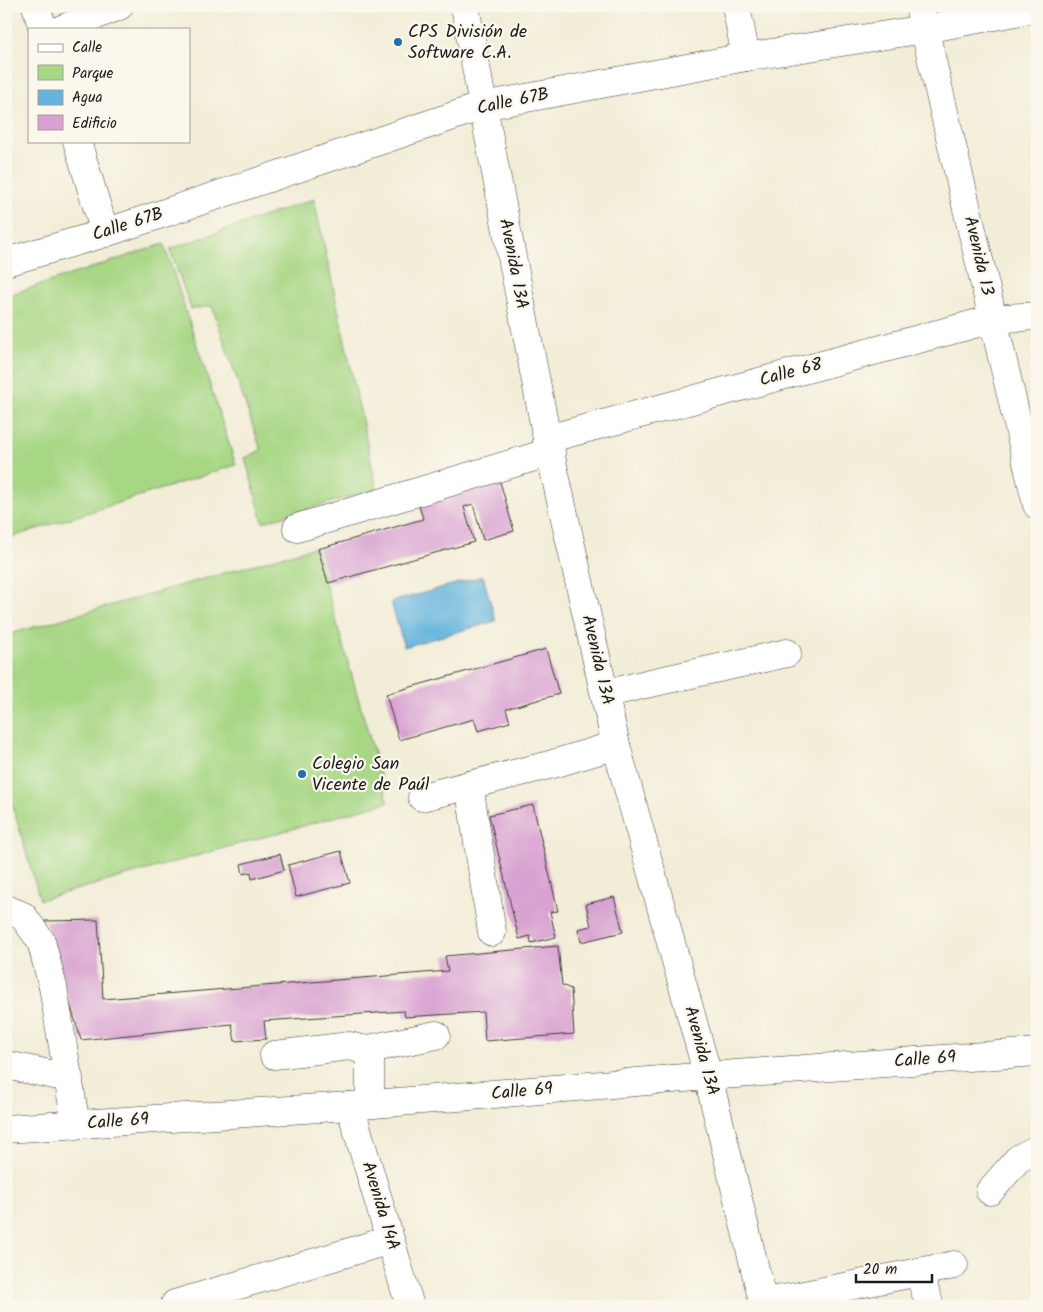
<svg xmlns="http://www.w3.org/2000/svg" width="1043" height="1312" viewBox="0 0 1043 1312" font-family="Kalam,sans-serif">
<rect width="100%" height="100%" fill="#fbf7ec"/>
<filter id="ink" filterUnits="userSpaceOnUse"><feTurbulence type="fractalNoise" baseFrequency=".02" numOctaves="2"/><feDisplacementMap in="SourceGraphic" scale="10" xChannelSelector="R" yChannelSelector="G"/><feConvolveMatrix kernelMatrix="1 2 1 2 8 2 1 2 1" color-interpolation-filters="sRGB"/></filter>
<filter id="wash" filterUnits="userSpaceOnUse"><feTurbulence type="fractalNoise" baseFrequency=".0096" numOctaves="4" result="noise"/><feDisplacementMap in="SourceGraphic" scale="20" xChannelSelector="R" yChannelSelector="G"/><feGaussianBlur stdDeviation="1.12" result="paint"/><feColorMatrix in="noise" values="0 0 0 0 0 0 0 0 0 0 0 0 0 0 0 0 0 1.4 0 .05"/><feComposite in="paint" operator="in"/></filter>
<g filter="url(#wash)">
<rect width="100%" height="100%" fill="#f2edd7"/>
<g fill="#a7d785" stroke="#627a50">
<path d="M314 199 377 489 263 522 245 458 261 450 212 306 191 309 170 249Z"/>
<path d="M164 244 236 465 6 539V296Z"/>
<path d="M315 547 388 802 40 900 6 783V635Z"/>
</g>
<path fill="#62b3dd" stroke="#3f687c" d="M483 576 496 621 404 647 391 602Z"/>
<g id="blocks">
<g fill="#d8a1d1">
<path d="M499 478 514 531 483 540 473 504 464 507 474 542 328 583 318 549 423 519 418 502Z"/>
<path d="M546 649 559 694 506 709 510 722 478 731 474 719 399 740 386 694Z"/>
<path d="M533 805 558 911 550 912 556 937 531 943 530 936 519 939 489 815Z"/>
<path d="M341 851 350 883 296 897 288 865Z"/>
<path d="M280 854 284 870 252 879 251 872 243 874 241 864Z"/>
<path d="M614 897 623 932 581 942 578 929 591 926 586 904Z"/>
<path d="M98 920 103 999 448 971 445 956 558 946 562 985 571 989 574 1034 485 1041 483 1012 405 1017 404 1011 264 1021 266 1039 235 1041 232 1024 81 1040 45 921Z"/>
</g>
</g>
</g>
<g filter="url(#ink)">
<use href="#blocks" fill-opacity="0" stroke="#3c3b38" stroke-width="1"/>
<g fill="none" stroke-linecap="round" stroke-linejoin="round">
<defs>
<g id="minor">
<path d="M36 6 43 29"/>
<path d="M465 6 483 106 547 439 616 745 708 1076 764 1306"/>
<path d="M736 6 746 57"/>
<path d="M919 6 1037 505"/>
<path d="M62 29 119 6"/>
<path d="M77 141 105 233"/>
<path d="M6 262 105 233 483 106 746 57 925 29 1037 8"/>
<path d="M547 439 993 319 1037 316"/>
<path d="M297 528 551 452"/>
<path d="M605 694 646 684 787 653"/>
<path d="M469 785 492 932"/>
<path d="M422 797 553 764 616 745"/>
<path d="M6 909 23 916 41 941 53 987 76 1125"/>
<path d="M364 1050 436 1035"/>
<path d="M274 1055 350 1046 364 1050 370 1060V1104"/>
<path d="M6 1065 69 1078"/>
<path d="M350 1106 410 1306"/>
<path d="M6 1129 350 1106 708 1076 1037 1052"/>
<path d="M990 1191 1018 1159 1037 1149"/>
<path d="M919 1273 930 1306"/>
<path d="M763 1302 794 1297 954 1265"/>
<path d="M175 1304 390 1240"/>
</g>
</defs>
<use href="#minor" stroke="#3c3b38" stroke-width="29"/>
<use href="#minor" stroke="#fff" stroke-width="28"/>
</g>
</g>
<g fill="#1f6fb2" stroke="#fbf7ec" stroke-width="2">
<circle cx="398" cy="42" r="5"/>
<circle cx="302" cy="774" r="5"/>
</g>
<g text-anchor="middle" dominant-baseline="central" stroke-width="4.5" stroke-linejoin="round" paint-order="stroke">
<g font-size="18" fill="#1c1c1c" stroke="#fbf7ec" text-anchor="start">
<text x="408" y="32">CPS División de<tspan x="408" dy="21">Software C.A.</tspan></text>
<text x="312" y="764">Colegio San<tspan x="312" dy="21">Vicente de Paúl</tspan></text>
</g>
<g font-size="18" fill="#1c1c1c" stroke="#fbf7ec">
<text transform="translate(513 102) rotate(-12)">Calle 67B</text>
<text transform="translate(128 225) rotate(-18)">Calle 67B</text>
<text transform="translate(978 256) rotate(77)">Avenida 13</text>
<text transform="translate(513 264) rotate(79)">Avenida 13A</text>
<text transform="translate(791 373) rotate(-15)">Calle 68</text>
<text transform="translate(597 660) rotate(77)">Avenida 13A</text>
<text transform="translate(701 1051) rotate(75)">Avenida 13A</text>
<text transform="translate(925 1060) rotate(-4)">Calle 69</text>
<text transform="translate(522 1092) rotate(-5)">Calle 69</text>
<text transform="translate(118 1122) rotate(-4)">Calle 69</text>
<text transform="translate(380 1206) rotate(73)">Avenida 14A</text>
</g>
</g>
<rect width="1043" height="1312" fill="none" stroke="#fbf7ec" stroke-width="25"/>
<rect x="28" y="28" width="162" height="115" fill="#fbf7ec" stroke="#a29f99"/>
<rect x="38" y="44" width="25" height="8" fill="#ffffff" stroke="#a29f99"/>
<text x="72" y="52" font-size="15" fill="#1c1c1c">Calle</text>
<rect x="38" y="65" width="25" height="15" fill="#a7d785" stroke="#a29f99"/>
<text x="72" y="78" font-size="15" fill="#1c1c1c">Parque</text>
<rect x="38" y="90" width="25" height="15" fill="#62b3dd" stroke="#a29f99"/>
<text x="72" y="102" font-size="15" fill="#1c1c1c">Agua</text>
<rect x="38" y="115" width="25" height="15" fill="#d8a1d1" stroke="#a29f99"/>
<text x="72" y="128" font-size="15" fill="#1c1c1c">Edificio</text>
<path d="M856 1274v8h76v-8" fill="none" stroke="#1c1c1c" stroke-width="2.5"/>
<text x="863" y="1274" font-size="15" fill="#1c1c1c" stroke="#fbf7ec" stroke-width="4" paint-order="stroke">20 m</text>
</svg>
